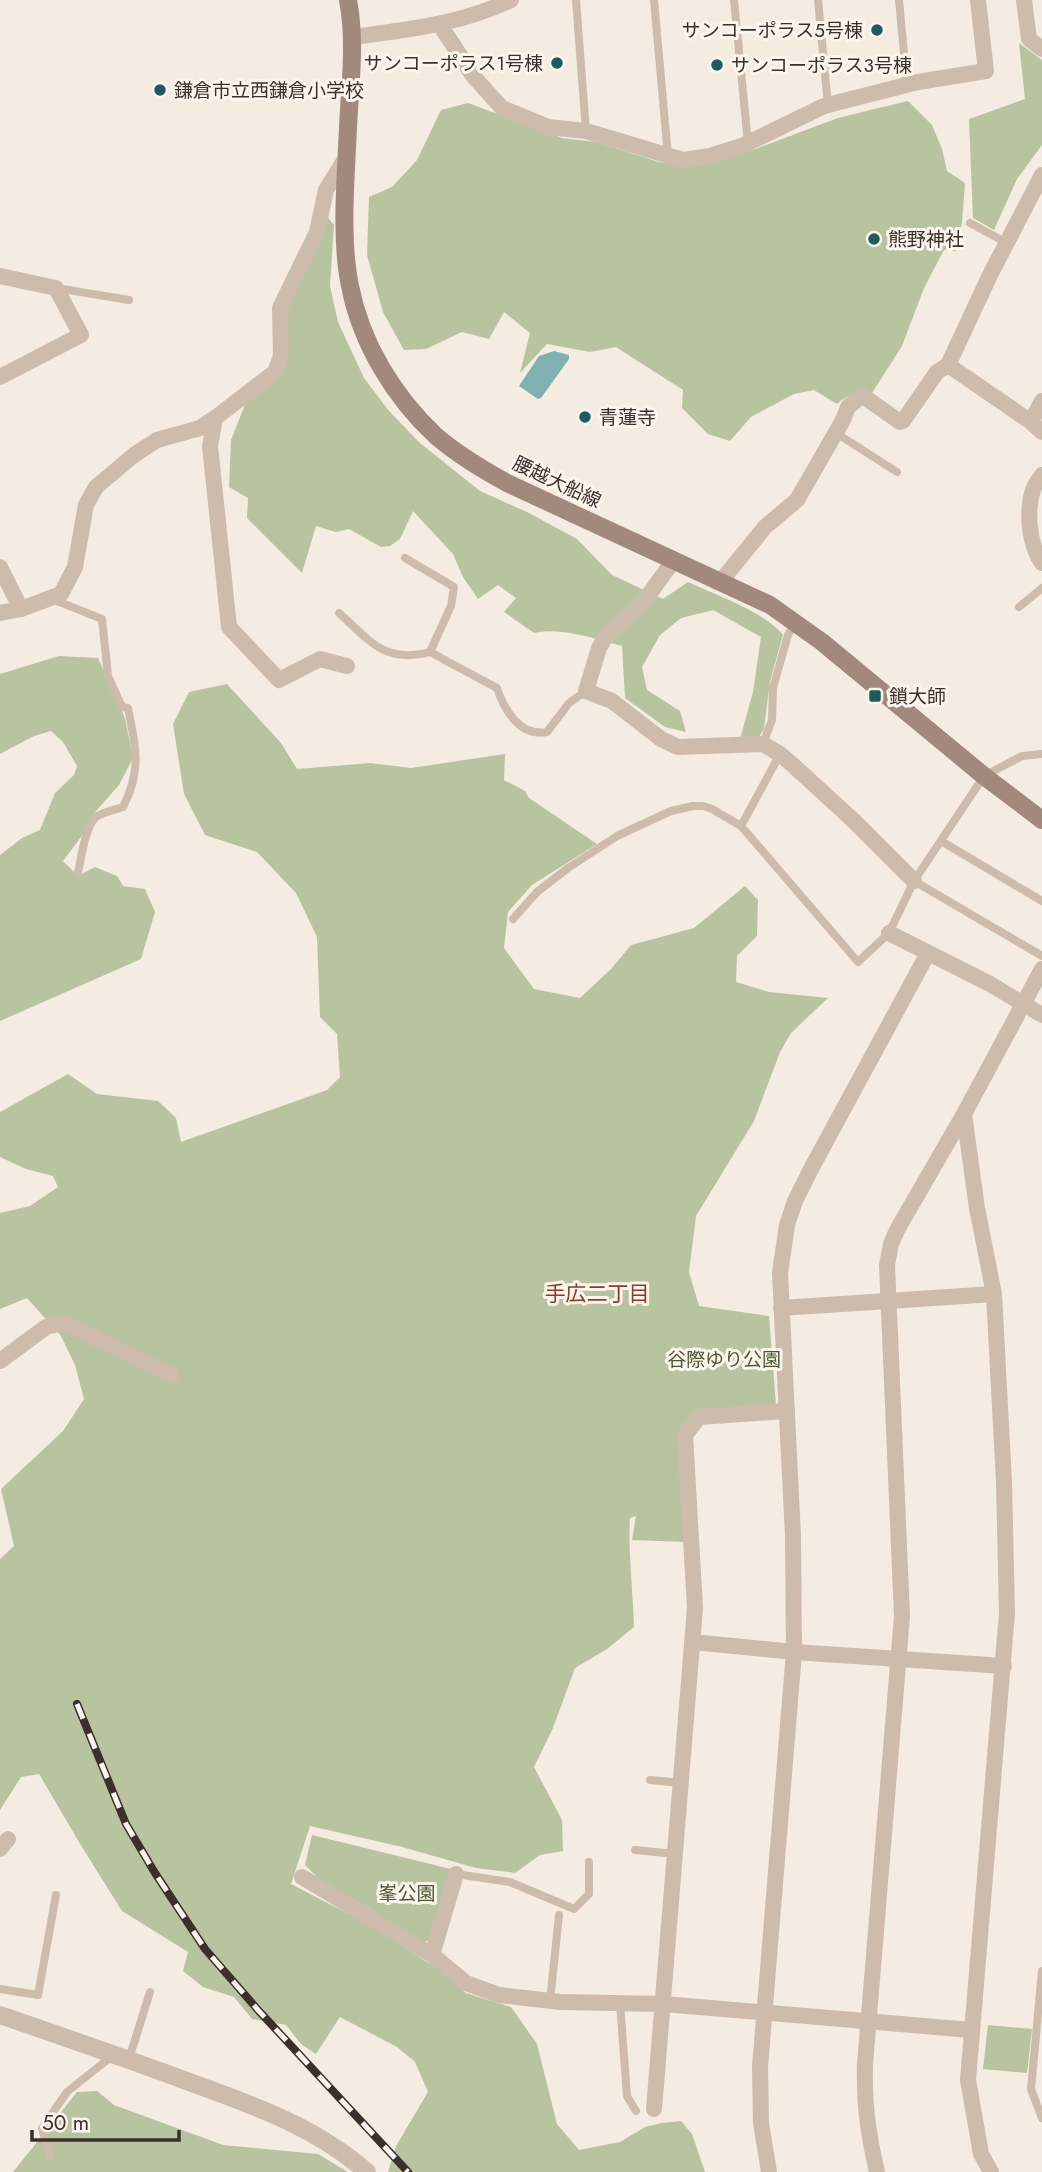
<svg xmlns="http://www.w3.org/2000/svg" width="1042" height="2172" viewBox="0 0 1042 2172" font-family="Jost,'Noto Sans JP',sans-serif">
<rect width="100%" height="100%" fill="#f4ebe1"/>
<g fill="#b8c4a0">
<path d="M1019 43 1042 60V145L1017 179 994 230 973 218 969 119 1025 99Z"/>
<path d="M908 101 932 125 942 149 947 171 965 183 962 223 956 251 944 250 924 288 902 346 872 393C858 392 848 394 837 404L814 390 794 394 751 417 730 441 708 434 682 408 683 390 616 347 590 352 547 344 520 373 530 333 504 312 489 339 462 332 426 349 404 350 383 312 367 255 369 197 392 187 417 160 441 110 468 103 562 138 596 142 659 162 689 166 750 151 838 118Z"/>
<path d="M326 215 334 225 330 286 338 322 364 378 389 411 420 443 480 491 529 513 577 539 612 575 663 599 688 582C714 594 767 613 783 635L770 681 764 729 758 738 740 739 753 692 761 637 713 610 681 618 660 635 642 667 647 690 680 711 686 732 665 727 625 698 622 646C594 639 563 627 534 633L504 612 516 598 498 585 478 599 463 577 453 554 413 511 400 539 390 546 381 547 349 529 336 532 316 526 302 573 247 518 248 498 229 487 231 440 246 402 272 378 285 308Z"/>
<path d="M59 656 98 658 125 718 133 758 119 785 96 811 87 829 63 861 78 876 95 867 117 876 123 886 145 889 155 912 141 959 0 1021V855L22 838 40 830 55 793 74 775 77 766 63 742 51 731 34 736 0 754V674Z"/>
<path d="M227 684 281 743 297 769 370 763 411 768 505 754 504 780 525 791 529 798 597 844 532 885 508 912 504 948 534 989 580 998 611 969 631 945 694 928 745 886 758 900 757 936 737 956 736 982 769 992 828 998 791 1033 780 1052 754 1121 696 1216 689 1272 699 1306 769 1316 776 1405 696 1410 680 1435 685 1542 632 1540 636 1516 630 1518C628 1554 633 1590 634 1627L607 1649 575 1668 553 1728 534 1767 562 1820 563 1851 540 1855 515 1873 476 1868 402 1847 310 1826 291 1884 370 1925 441 1971 466 1993 511 2007 537 2044 557 2124 579 2150 620 2142 645 2127 661 2123 681 2121 692 2134 705 2172H388L396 2146 428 2092 415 2062 397 2047 340 2017 316 2054 301 2044 286 2025 252 2019 234 1997 203 1987 183 1971 188 1952 122 1911 82 1847 39 1774 21 1777 0 1810V1559L14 1546 1 1489 63 1431 84 1399 75 1365 61 1336 27 1298 0 1309V1213L30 1206 58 1187 53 1176 26 1169 0 1157V1112L68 1074 97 1094 158 1101 176 1118 181 1142 327 1090 340 1077 337 1034 320 1017 317 937 296 893 257 852 205 835 184 794 173 724 189 692Z"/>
<path d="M312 1835 451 1869 429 1940 423 1943 369 1908 320 1880 305 1865Z"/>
<path d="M988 2025 1032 2029 1027 2073 983 2069Z"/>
<path d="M97 2091 114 2105 223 2145 318 2154 348 2172H13L77 2092Z"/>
</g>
<path fill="#7fb0b2" d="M554 351 569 355V359L541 398 538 399 519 386 539 356Z"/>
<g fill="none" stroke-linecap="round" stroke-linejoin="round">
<g stroke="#cdbbac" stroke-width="8">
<path d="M576 0 586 131"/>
<path d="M654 0 668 156"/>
<path d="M734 0 748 143"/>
<path d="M818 0 828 105"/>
<path d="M899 0 907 85"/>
<path d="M970 223 1007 243"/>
<path d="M56 288 129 300"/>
<path d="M836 433 897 472"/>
<path d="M405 558 454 587 451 606 430 652"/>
<path d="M52 599 102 619 108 676 122 707 128 708C136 748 142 770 123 807 114 810 103 812 96 817 85 827 81 859 78 873"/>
<path d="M1019 607 1042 588"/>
<path d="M339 613C370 641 385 664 430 652L497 688C504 709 519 737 547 732L569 703 586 691"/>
<path d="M763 744 772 720 773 688 788 635 795 623"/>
<path d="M741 826 780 754"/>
<path d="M941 841 1042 901"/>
<path d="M914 881 1042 956"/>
<path d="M513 919 537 892 568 868 617 836 671 811 693 806H703L712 809 741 826 858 962 889 933 914 881 984 776 1022 756 1042 754"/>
<path d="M650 1780 681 1783"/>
<path d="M635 1850 675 1854"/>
<path d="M456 1874 510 1882 574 1909 589 1894V1862"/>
<path d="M1042 1971 1031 2089 1042 2118"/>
<path d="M0 1989 38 1995 56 1895"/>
<path d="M550 2001 559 1915"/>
<path d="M620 2003 627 2096 636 2111"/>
<path d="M129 2059 150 1992"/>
<path d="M50 2157 42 2128 67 2092 112 2056"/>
</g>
<g stroke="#cdbbac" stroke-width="16">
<path d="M1024 0 1029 39 1042 49"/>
<path d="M440 25 474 77 502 108 548 127 586 131 683 160 710 156 742 146 824 106 918 82 986 71 978 0"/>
<path d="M352 37C407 30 461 24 511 0"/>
<path d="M0 276 56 288 81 335 0 377"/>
<path d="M948 365 1031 422 1042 432"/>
<path d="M863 396 900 422 903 421 937 372 948 365 990 275 1042 175"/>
<path d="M215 418 210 446 229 627 279 680 320 659 347 666"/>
<path d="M1031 422 1042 401"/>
<path d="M1042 475C1039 479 1035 484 1033 490 1026 511 1029 545 1042 563"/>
<path d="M674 560 650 593 632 613 606 636 599 648 586 691 612 701 661 739 678 747 763 744 780 754 794 766 854 821 914 881"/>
<path d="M0 567 21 609"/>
<path d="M721 581 765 527 797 500 843 420 848 407 860 397"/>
<path d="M0 613 21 609 61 594 75 567 86 505 96 487 134 455 157 440 200 428 215 418 275 372 281 356 280 308 317 232 326 190 347 156"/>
<path d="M889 933 990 984 1042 1015"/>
<path d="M781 1308 994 1294"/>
<path d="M0 1361 46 1327 58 1324 69 1325 171 1375"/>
<path d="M693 1642 794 1652 1004 1666"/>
<path d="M0 1849 8 1839"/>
<path d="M302 1877 432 1955 466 1983 499 1995 560 2002 664 2004 971 2030"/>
<path d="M432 1955 456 1874"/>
<path d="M654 2109 695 1608 685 1435 699 1417 787 1411"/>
<path d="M769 2172 761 2123 760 2067 794 1652 793 1536 780 1273 787 1225 795 1201 811 1169 928 953"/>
<path d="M877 2172C868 2133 864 2105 865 2064L902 1616 887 1265 891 1244 897 1230 964 1114"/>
<path d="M991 2172 981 2154 968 2080 1007 1613 1004 1482 994 1294 977 1208 964 1114 1042 969"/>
</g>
<path stroke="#cdbbac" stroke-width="18" d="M0 2015C64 2037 128 2059 192 2083 255 2106 316 2127 367 2172"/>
<path stroke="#a18a7d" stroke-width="18" d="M348 0C356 42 350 85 348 127 346 177 340 238 350 286 361 343 394 397 436 436 458 455 482 469 507 483L770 605 822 642 984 776 1042 820"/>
<defs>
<path id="rail" d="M77 1704 126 1824 155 1873 205 1949 258 2010 408 2172"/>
</defs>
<use href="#rail" stroke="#3b302b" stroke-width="8"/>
<use href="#rail" stroke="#fbf5ee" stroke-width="5" stroke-dasharray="16" stroke-linecap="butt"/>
</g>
<g fill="#1f5a5e" stroke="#fbf5ee" stroke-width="2.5">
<circle cx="877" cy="30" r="7"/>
<circle cx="557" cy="63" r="7"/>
<circle cx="717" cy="65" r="7"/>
<circle cx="160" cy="90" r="7"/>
<circle cx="874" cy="239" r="7"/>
<circle cx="585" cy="417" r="7"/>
<rect x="868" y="689" width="14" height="14" rx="3.5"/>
</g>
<g text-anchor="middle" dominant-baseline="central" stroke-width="6" stroke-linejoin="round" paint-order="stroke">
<g font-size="19" fill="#3b302b" stroke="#fbf5ee" text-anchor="start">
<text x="863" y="30" text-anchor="end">サンコーポラス5号棟</text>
<text x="543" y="63" text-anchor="end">サンコーポラス1号棟</text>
<text x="731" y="65">サンコーポラス3号棟</text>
<text x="174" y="90">鎌倉市立西鎌倉小学校</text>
<text x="888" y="239">熊野神社</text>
<text x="599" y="417">青蓮寺</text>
<text x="889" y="696">鎖大師</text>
</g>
<g font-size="19" fill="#3b302b" stroke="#fbf5ee">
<text transform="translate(557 482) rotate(25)">腰越大船線</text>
</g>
<g font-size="19" fill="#4a5a2e" stroke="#fbf5ee">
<text x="724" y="1359">谷際ゆり公園</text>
<text x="407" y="1893">峯公園</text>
</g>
<g font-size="21" fill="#8c3b22" stroke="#fbf5ee">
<text x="597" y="1294">手広二丁目</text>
</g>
</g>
<path d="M32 2130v10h147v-10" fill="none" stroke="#3b302b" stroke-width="3.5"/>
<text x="42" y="2130" font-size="21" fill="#3b302b" stroke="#fbf5ee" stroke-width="5" paint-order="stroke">50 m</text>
</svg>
